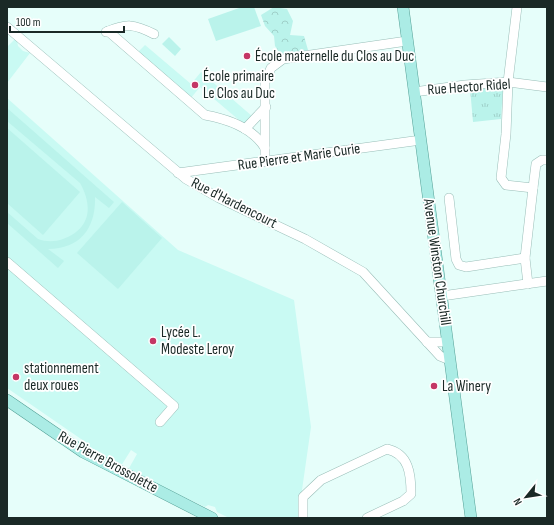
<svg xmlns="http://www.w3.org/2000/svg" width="554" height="525" viewBox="0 0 554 525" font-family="'Sofia Sans Condensed',sans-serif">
<defs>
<pattern id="grass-tufts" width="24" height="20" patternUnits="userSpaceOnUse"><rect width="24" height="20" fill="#baf3eb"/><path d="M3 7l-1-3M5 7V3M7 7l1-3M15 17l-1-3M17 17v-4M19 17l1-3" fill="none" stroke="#9fd0c9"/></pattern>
<pattern id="park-crowns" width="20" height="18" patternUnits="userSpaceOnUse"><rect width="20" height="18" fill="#baf3eb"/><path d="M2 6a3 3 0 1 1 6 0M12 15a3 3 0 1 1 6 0" fill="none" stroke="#9fd0c9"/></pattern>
</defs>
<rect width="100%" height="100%" fill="#e6fefa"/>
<g fill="#c9faf3">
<path d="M15 39 17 41 18 46 23 51 30 53 7 83V47Z"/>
<path d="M145 45 191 84 201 72 253 117 246 126 200 87 190 99 137 53Z"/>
<path d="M7 98 178 250 294 300 311 427 298 518H229L217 512 215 507 208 505 205 507 128 470 137 454 131 450 121 466 80 442 81 439 7 388Z"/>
</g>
<path fill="url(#grass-tufts)" d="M489 87 503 88 501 119 473 122 470 88Z"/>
<path fill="url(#park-crowns)" d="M274 7 287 9 293 21 290 35 304 36 308 50 283 57 275 46 274 36 265 26 261 15Z"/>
<g fill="#baf3eb">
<path d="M242 7H254L261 26 216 41 208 19Z"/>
<path d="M169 37 181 49 175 56 162 44Z"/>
<path d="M7 108 114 202 109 208 95 197C96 227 81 249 48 249L64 261 58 268 7 223V212L38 239C46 242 55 242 63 239 91 229 93 206 80 183L7 121Z"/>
<path d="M7 128 80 192 43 235 7 203Z"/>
<path d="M122 202 162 238 118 289 77 253Z"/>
</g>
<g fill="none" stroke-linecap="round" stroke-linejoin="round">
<defs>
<g id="minor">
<path d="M517 7 508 82 506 134 501 178 506 185 533 188 525 258 528 284"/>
<path d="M7 27 186 179 219 198 305 239 363 272 440 356 450 360"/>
<path d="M108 31 205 115C227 119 253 128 265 148"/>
<path d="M106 32C127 23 134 24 154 34"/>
<path d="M414 92 465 85 508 82 547 87"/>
<path d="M245 129 266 107"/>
<path d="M265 162V82L271 68 283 59 407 41"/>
<path d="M178 173 421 140"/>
<path d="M533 188 536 164 542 160H547"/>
<path d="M449 198 456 259 459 265 466 267 525 258"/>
<path d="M7 262 174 406 160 422"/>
<path d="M442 296 547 281"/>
<path d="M427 342H448"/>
<path d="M303 518V497L321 480 387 449C409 454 411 474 411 494L403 501 367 518"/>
</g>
<g id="major">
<path d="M403 7 471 518"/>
<path d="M7 400 83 452 212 518"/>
</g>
</defs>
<use href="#minor" stroke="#99beb8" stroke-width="10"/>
<use href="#major" stroke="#54a096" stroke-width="12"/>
<use href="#minor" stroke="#fff" stroke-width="9"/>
<use href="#major" stroke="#abece5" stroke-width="11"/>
</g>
<g fill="#c43665" stroke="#fff" stroke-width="1.5">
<circle cx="247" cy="56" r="4"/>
<circle cx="195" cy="85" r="4"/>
<circle cx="153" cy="341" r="4"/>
<circle cx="16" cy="377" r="4"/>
<circle cx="434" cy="386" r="4"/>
</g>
<g text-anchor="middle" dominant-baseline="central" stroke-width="3.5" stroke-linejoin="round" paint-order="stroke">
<g font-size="15" fill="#1a2926" stroke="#fff" text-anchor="start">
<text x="255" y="56">École maternelle du Clos au Duc</text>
<text x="203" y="76">École primaire<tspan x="203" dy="17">Le Clos au Duc</tspan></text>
<text x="161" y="332">Lycée L.<tspan x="161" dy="17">Modeste Leroy</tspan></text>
<text x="24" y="368">stationnement<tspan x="24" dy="17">deux roues</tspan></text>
<text x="442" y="386">La Winery</text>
</g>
<g font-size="15" fill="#1a2926" stroke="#fff">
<text transform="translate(469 87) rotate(-4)">Rue Hector Ridel</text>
<text transform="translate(299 157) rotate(-8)">Rue Pierre et Marie Curie</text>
<text transform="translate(234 203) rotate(27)">Rue d'Hardencourt</text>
<text transform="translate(437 262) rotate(82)">Avenue Winston Churchill</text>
<text transform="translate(108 462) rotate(29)">Rue Pierre Brossolette</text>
</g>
</g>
<rect width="554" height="525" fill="none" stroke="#1a2926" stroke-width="16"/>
<g transform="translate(526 497) rotate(240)" stroke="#ffffff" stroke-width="3" paint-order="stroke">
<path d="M0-3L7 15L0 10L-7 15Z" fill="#1a2926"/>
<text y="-6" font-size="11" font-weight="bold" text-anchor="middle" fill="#1a2926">N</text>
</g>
<path d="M10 26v6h114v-6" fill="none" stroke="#1a2926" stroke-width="2"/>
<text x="16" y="26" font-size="12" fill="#1a2926" stroke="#ffffff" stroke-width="3" paint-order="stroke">100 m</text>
</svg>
